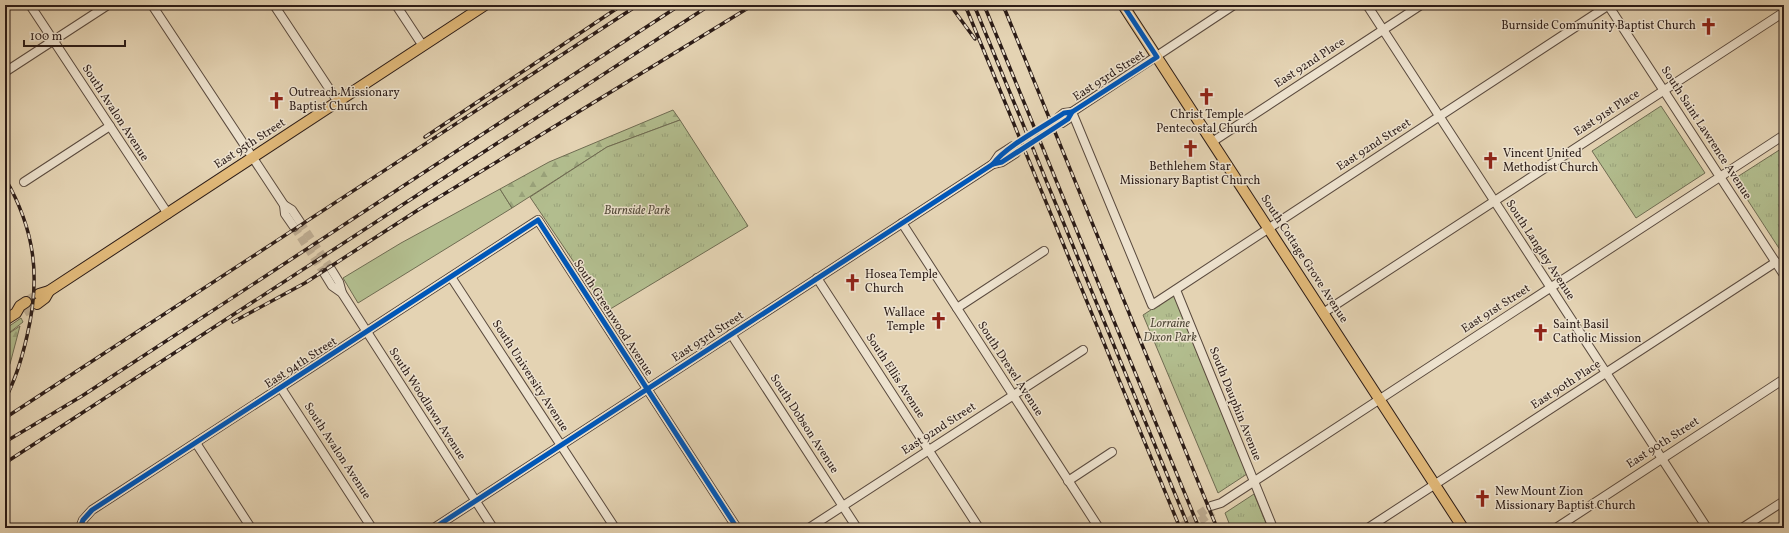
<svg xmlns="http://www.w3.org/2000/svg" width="1789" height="533" viewBox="0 0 1789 533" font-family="Vollkorn,serif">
<defs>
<pattern id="forest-firs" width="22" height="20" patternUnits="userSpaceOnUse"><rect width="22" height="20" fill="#b2bd8e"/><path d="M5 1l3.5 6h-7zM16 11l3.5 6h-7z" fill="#99a27a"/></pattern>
<pattern id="park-tufts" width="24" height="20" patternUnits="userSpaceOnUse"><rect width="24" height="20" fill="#b2bd8e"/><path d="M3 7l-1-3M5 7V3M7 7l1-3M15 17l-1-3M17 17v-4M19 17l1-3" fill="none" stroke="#99a27a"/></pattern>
</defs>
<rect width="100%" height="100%" fill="#e4d3b3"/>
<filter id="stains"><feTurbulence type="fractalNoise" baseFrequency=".005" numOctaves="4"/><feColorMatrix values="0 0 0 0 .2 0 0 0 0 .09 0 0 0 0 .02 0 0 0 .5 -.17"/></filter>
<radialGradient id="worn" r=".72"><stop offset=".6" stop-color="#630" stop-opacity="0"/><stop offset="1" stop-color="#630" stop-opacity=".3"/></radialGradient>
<g fill="#b2bd8e" stroke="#6f6c52">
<path d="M500 189 512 208 358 303 343 278 401 243Z"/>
<path d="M21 318 23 322 5 336V329Z"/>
</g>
<g fill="url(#forest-firs)" stroke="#6f6c52">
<path d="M673 110 680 120 607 147 512 208 500 189 549 162Z"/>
<path d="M20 326 10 364 5 372V336Z"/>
</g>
<g fill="url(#park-tufts)" stroke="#6f6c52">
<path d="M1661 106 1705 173 1636 218 1592 151Z"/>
<path d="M680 120 748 226 607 311 530 197 607 147Z"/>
<path d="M1784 147V256L1734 179Z"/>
<path d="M1174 295 1247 474 1218 493 1143 315Z"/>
<path d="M1254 494 1268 528H1231L1225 513Z"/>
</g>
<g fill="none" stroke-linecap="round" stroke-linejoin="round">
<g stroke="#bfae94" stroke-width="8" stroke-dasharray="8 4" stroke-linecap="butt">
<path d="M1013 146 1059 117"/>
<path d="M1016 153 1062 123"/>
<path d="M300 222 331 269"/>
<path d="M294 227 324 273"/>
<path d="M1179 528 1211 506"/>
<path d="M1190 528 1213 512"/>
</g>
<g stroke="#bfae94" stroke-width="10" stroke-dasharray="10 5" stroke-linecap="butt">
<path d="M26 302 39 294"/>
<path d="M24 312 37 304"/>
</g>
<defs>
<g id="minor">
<path d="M30 5 168 214"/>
<path d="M152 5 284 205 285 214 294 227"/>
<path d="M274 5 338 102"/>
<path d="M396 5 423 46"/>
<path d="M1367 5 1707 528"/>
<path d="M1608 5 1784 275"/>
<path d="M5 72 108 5"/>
<path d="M1072 112 1152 305 1609 5"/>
<path d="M1059 117 1064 113 1072 112"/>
<path d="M1062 123 1068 119 1072 112 1234 5"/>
<path d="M1212 142 1421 5"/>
<path d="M993 164 1002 162 1016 153"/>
<path d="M24 182 110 126"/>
<path d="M284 205 292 210 300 222"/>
<path d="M902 223 1099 528"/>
<path d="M331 269 339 282 342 293"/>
<path d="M324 273 332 286 342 293 493 528"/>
<path d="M451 277 615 528"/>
<path d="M817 278 979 528"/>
<path d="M1176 290 1273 528"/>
<path d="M957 308 1044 251"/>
<path d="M1323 313 1784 12"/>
<path d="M731 334 857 528"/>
<path d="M281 388 372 528"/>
<path d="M196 443 251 528"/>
<path d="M1068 481 1112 452"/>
<path d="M1211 506 1221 503 1784 135"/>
<path d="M80 528 83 520 92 510 538 220 737 528"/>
<path d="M434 528 993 164 999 155 1013 146"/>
<path d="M809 528 1083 350"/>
<path d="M1368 528 1776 262"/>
<path d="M1556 528 1784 379"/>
<path d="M1742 528 1784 501"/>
</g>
<g id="major">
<path d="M1123 5 1463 528"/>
<path d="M39 294 49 291 485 5"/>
<path d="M37 304 45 298 49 291"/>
<path d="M5 320 16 313 20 306 26 302"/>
</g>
</defs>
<use href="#minor" stroke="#5a4a3e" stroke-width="10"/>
<use href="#major" stroke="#2c1c17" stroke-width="12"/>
<use href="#minor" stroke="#ede2ce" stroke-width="8"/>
<use href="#major" stroke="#e2ba7a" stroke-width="10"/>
<defs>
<g id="rail">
<path d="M950 5 975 39"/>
<path d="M965 5 1180 528"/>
<path d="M974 5 1189 528"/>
<path d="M984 5 1199 528"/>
<path d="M1003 5 1217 528"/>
<path d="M425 137 622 5"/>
<path d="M5 178C35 230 41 277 27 336 22 358 16 379 5 399"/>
<path d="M233 322 305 283 418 210 753 5"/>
<path d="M5 418 638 5"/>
<path d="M5 442 82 396 680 5"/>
<path d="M5 463 710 5"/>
</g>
</defs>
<use href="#rail" stroke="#2c1c17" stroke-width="3.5"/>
<use href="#rail" stroke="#ede2ce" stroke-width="2" stroke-dasharray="6" stroke-linecap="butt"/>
<defs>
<g id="cycleway">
<path d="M993 164 1002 162 1062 123 1068 119 1072 112 1157 57 1123 5"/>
<path d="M80 528 83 520 92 510 538 220 737 528"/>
<path d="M434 528 993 164C1006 146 1045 126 1064 113L1072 112"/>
</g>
</defs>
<use href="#cycleway" stroke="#ede2ce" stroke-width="8"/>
<use href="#cycleway" stroke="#0057b8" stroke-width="5"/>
</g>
<defs>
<symbol id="church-bare" viewBox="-9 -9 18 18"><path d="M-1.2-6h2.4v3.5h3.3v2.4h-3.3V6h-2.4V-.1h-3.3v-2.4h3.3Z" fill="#8f2418" stroke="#ede2ce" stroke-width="2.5" paint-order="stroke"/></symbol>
</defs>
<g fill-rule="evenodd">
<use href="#church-bare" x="1696" y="14" width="25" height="25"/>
<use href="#church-bare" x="1194" y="84" width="25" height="25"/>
<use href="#church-bare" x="264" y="88" width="25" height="25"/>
<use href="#church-bare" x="1178" y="136" width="25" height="25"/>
<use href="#church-bare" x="1478" y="148" width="25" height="25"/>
<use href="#church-bare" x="840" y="270" width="25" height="25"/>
<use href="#church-bare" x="926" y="308" width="25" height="25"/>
<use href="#church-bare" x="1528" y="320" width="25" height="25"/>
<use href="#church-bare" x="1470" y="486" width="25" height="25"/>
</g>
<g text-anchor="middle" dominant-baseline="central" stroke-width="3" stroke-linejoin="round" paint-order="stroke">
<g font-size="12" fill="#2c1c17" stroke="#ede2ce" text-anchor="start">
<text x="1696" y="26" text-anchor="end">Burnside Community Baptist Church</text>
<text x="289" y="93">Outreach Missionary<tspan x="289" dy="14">Baptist Church</tspan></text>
<text x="1207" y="115" text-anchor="middle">Christ Temple<tspan x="1207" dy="14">Pentecostal Church</tspan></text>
<text x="1503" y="154">Vincent United<tspan x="1503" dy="14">Methodist Church</tspan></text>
<text x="1190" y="167" text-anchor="middle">Bethlehem Star<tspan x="1190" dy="14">Missionary Baptist Church</tspan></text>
<text x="865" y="275">Hosea Temple<tspan x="865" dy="14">Church</tspan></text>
<text x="925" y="313" text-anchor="end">Wallace<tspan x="925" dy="14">Temple</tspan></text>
<text x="1553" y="325">Saint Basil<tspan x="1553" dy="14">Catholic Mission</tspan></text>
<text x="1495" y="492">New Mount Zion<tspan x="1495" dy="14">Missionary Baptist Church</tspan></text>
</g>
<g font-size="12" fill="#2c1c17" stroke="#ede2ce">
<text transform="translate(1310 63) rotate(-33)">East 92nd Place</text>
<text transform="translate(1109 76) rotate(-33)">East 93rd Street</text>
<text transform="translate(115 113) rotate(57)">South Avalon Avenue</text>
<text transform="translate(1607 113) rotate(-33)">East 91st Place</text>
<text transform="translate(1706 133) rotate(57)">South Saint Lawrence Avenue</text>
<text transform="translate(250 144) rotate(-33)">East 95th Street</text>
<text transform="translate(1374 145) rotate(-33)">East 92nd Street</text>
<text transform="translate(1540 250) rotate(57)">South Langley Avenue</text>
<text transform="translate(1304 259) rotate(57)">South Cottage Grove Avenue</text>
<text transform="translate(1496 309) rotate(-33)">East 91st Street</text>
<text transform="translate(613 318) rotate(57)">South Greenwood Avenue</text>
<text transform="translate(708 337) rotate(-33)">East 93rd Street</text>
<text transform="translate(301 363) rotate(-33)">East 94th Street</text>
<text transform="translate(1010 369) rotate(57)">South Drexel Avenue</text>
<text transform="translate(530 376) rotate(57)">South University Avenue</text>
<text transform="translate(895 376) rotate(57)">South Ellis Avenue</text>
<text transform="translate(1566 385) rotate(-33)">East 90th Place</text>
<text transform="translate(427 404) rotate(57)">South Woodlawn Avenue</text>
<text transform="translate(1235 404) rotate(68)">South Dauphin Avenue</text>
<text transform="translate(804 424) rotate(57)">South Dobson Avenue</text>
<text transform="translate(939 429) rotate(-33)">East 92nd Street</text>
<text transform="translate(1663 443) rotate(-33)">East 90th Street</text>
<text transform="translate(337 451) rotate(57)">South Avalon Avenue</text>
</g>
<g font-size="12" font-style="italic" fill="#544c3b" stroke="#ede2ce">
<text x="637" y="211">Burnside Park</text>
<text x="1170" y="324">Lorraine<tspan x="1170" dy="14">Dixon Park</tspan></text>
</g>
</g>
<rect width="1789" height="533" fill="none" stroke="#e4d3b3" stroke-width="20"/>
<rect x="6" y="6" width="1777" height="521" fill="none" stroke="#2c1c17" stroke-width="2"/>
<rect x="10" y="10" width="1769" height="513" fill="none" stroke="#2c1c17"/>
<path d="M24 40v6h101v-6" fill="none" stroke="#2c1c17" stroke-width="2"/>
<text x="30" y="40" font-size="12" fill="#2c1c17" stroke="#ede2ce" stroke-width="3" paint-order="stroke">100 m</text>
<rect width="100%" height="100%" filter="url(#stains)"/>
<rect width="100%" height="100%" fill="url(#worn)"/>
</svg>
